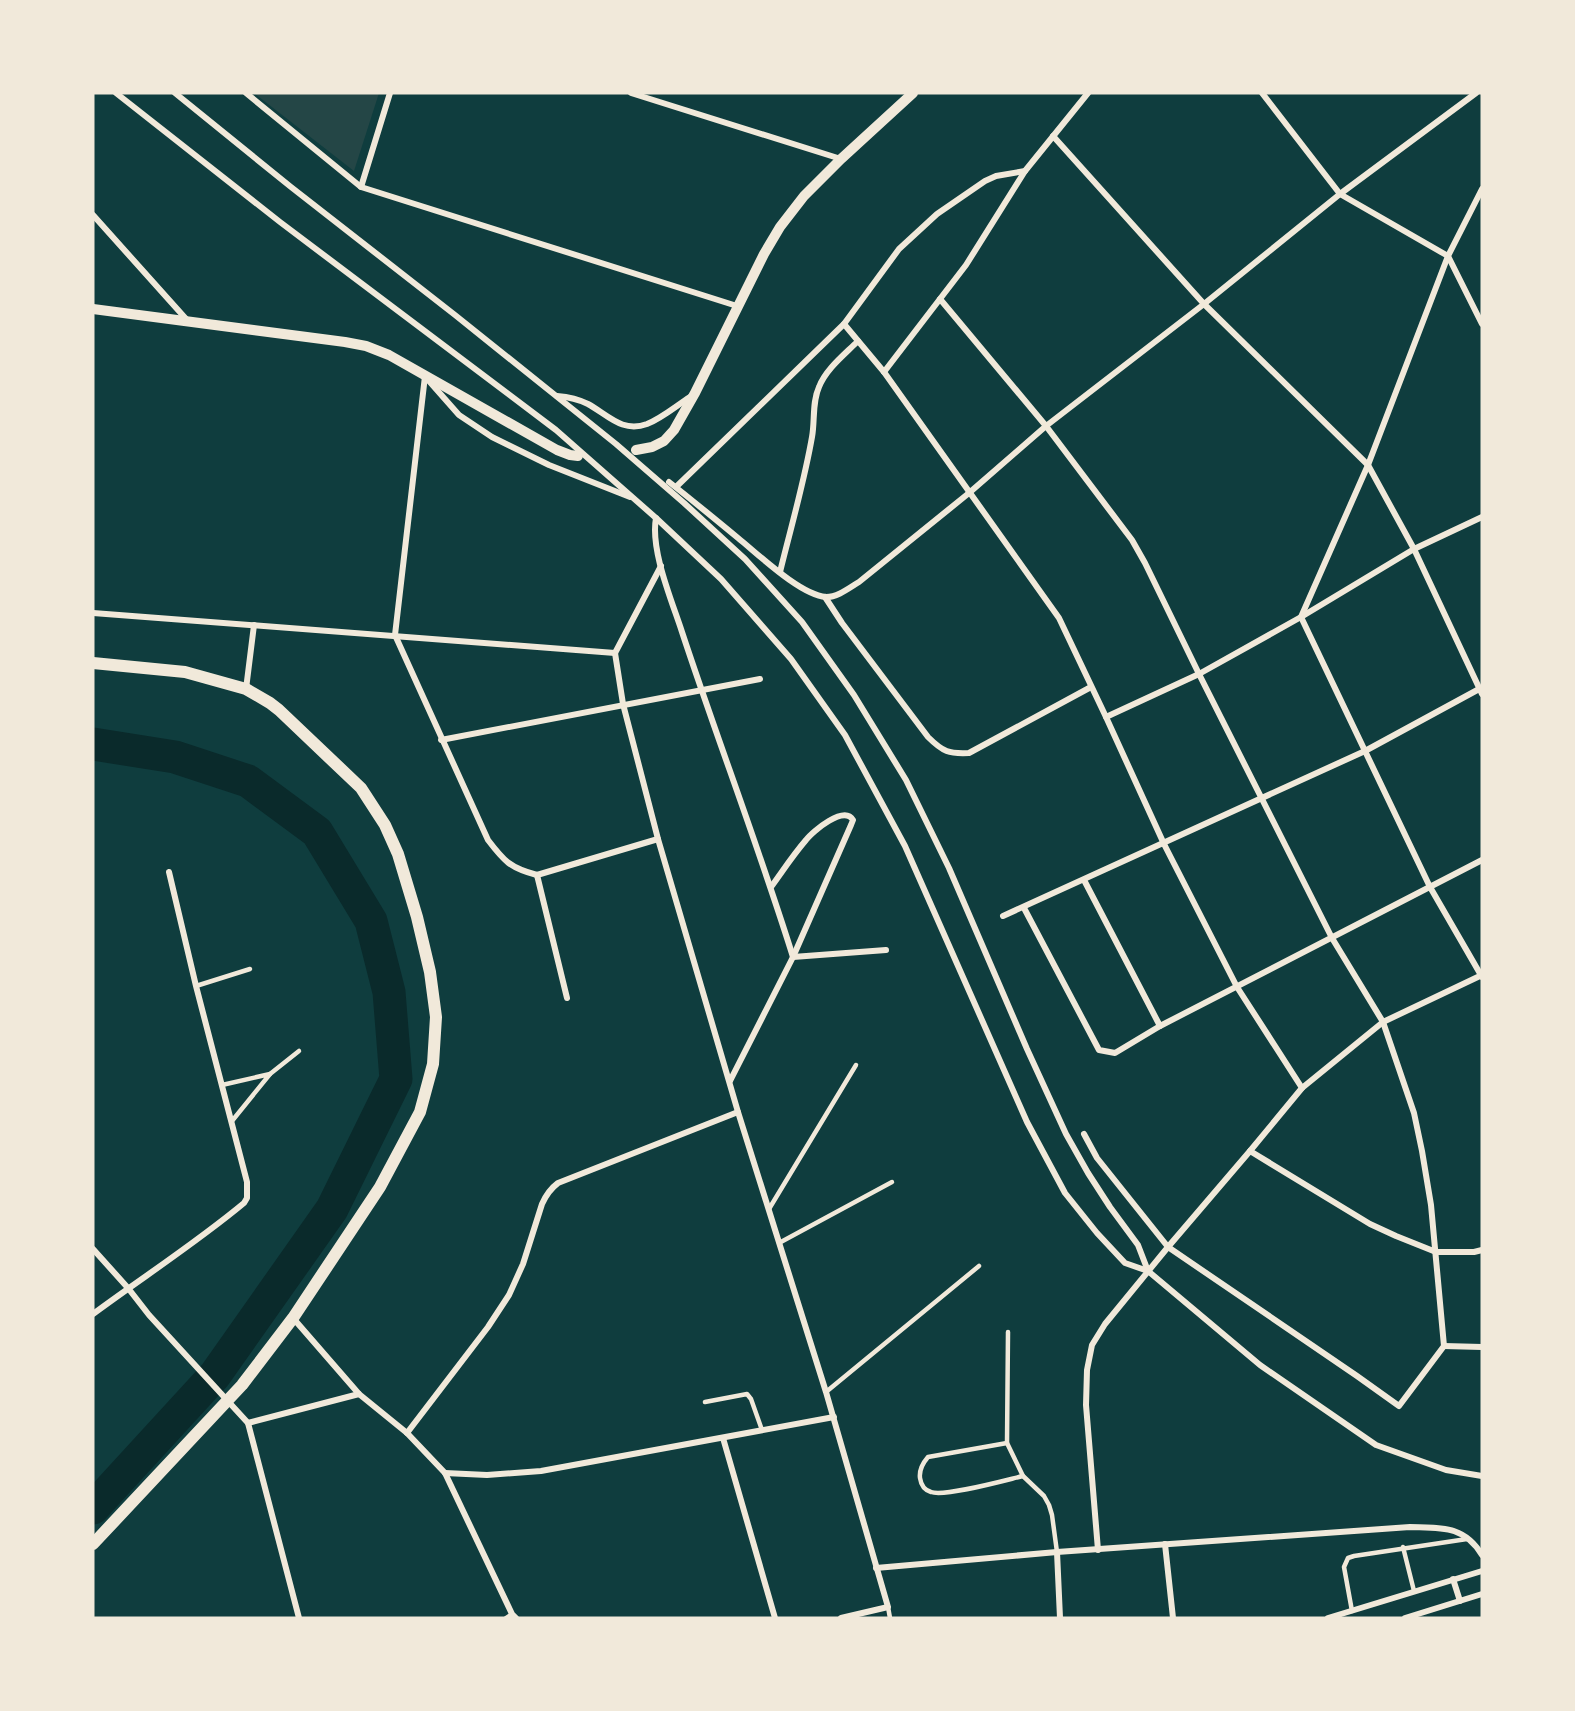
<svg xmlns="http://www.w3.org/2000/svg" width="1575" height="1711" viewBox="0 0 1575 1711" font-family="'Roboto Serif',serif">
<rect width="100%" height="100%" fill="#0f3d3e"/>
<path fill="#244646" d="M254 93H379L354 171Z"/>
<g fill="none" stroke-linecap="round" stroke-linejoin="round">
<path stroke="#0a2a2b" stroke-width="33" d="M93 744 175 757 248 781 317 832 371 921 389 992 396 1079 332 1209 215 1375 93 1508"/>
<g stroke="#f1e9da" stroke-width="4.5">
<path d="M196 986 250 969"/>
<path d="M270 1074 299 1051"/>
<path d="M222 1085 270 1074 232 1121"/>
<path d="M769 1209 856 1065"/>
<path d="M779 1243 892 1182"/>
<path d="M1008 1332 1007 1443 1023 1476 1044 1496 1049 1505 1052 1515 1057 1552"/>
<path d="M826 1392 979 1266"/>
<path d="M705 1402 747 1394 751 1399 762 1430"/>
<path d="M1007 1443 928 1457C922 1464 919 1470 920 1478 921 1485 924 1490 931 1492 945 1497 1006 1480 1023 1476"/>
<path d="M1403 1547 1414 1591"/>
<path d="M888 1607 890 1618"/>
<path d="M1352 1611 1344 1567 1348 1558 1354 1556 1467 1539"/>
<path d="M506 1618 512 1614"/>
</g>
<g stroke="#f1e9da" stroke-width="6">
<path d="M116 93 280 222 556 430 656 518 721 579 791 659 845 735 905 846 1027 1122 1065 1193 1097 1233 1125 1263 1148 1271 1260 1365 1376 1445 1446 1470 1482 1476"/>
<path d="M175 93 291 187 455 315 616 444 684 503 745 559 802 622 854 695 906 780 949 868 1027 1049 1066 1134 1088 1173 1110 1207 1138 1245 1148 1271"/>
<path d="M246 93 361 187 737 306"/>
<path d="M631 93 841 159"/>
<path d="M1262 93 1340 194 1448 256 1482 324"/>
<path d="M1053 136 1204 304 1368 465 1414 549 1482 694"/>
<path d="M361 187 390 93"/>
<path d="M1482 189 1448 256 1368 465 1301 617 1430 887 1482 977"/>
<path d="M93 215 187 320"/>
<path d="M940 299 1046 426 1132 540 1145 563 1199 674 1332 938 1383 1022 1414 1113 1422 1151 1431 1205 1444 1346 1399 1406 1357 1376 1168 1247 1097 1158 1084 1134"/>
<path d="M844 324 884 372 1059 618 1106 717 1164 844 1237 987 1302 1088"/>
<path d="M884 372 966 265 1025 171"/>
<path d="M425 376 395 635 488 840C504 861 510 868 537 875L658 839"/>
<path d="M429 381 459 415 492 437 549 465 630 497"/>
<path d="M557 396C569 397 578 399 588 404 608 415 622 433 647 424 662 418 676 406 690 397"/>
<path d="M669 482C692 500 715 519 738 538 758 554 800 595 826 597 838 597 849 588 859 582L969 493 1046 426 1204 304 1340 194 1476 93"/>
<path d="M676 487 844 324 899 249 937 214 985 181 996 176 1025 171 1088 93"/>
<path d="M656 518C650 550 672 601 682 632 718 741 759 848 793 957L886 950"/>
<path d="M780 572C791 527 804 483 812 437 815 421 812 402 819 387 826 369 844 355 858 341"/>
<path d="M825 597 842 623 928 737C943 752 949 754 969 753L1091 687"/>
<path d="M93 613 615 653"/>
<path d="M615 653 623 704 658 839 738 1112 826 1392 888 1607 841 1618"/>
<path d="M615 653 661 566"/>
<path d="M246 689 254 625"/>
<path d="M1106 717 1199 674 1301 617 1414 549 1482 517"/>
<path d="M441 740 760 679"/>
<path d="M537 875 567 998"/>
<path d="M1084 880 1160 1026"/>
<path d="M1024 908 1099 1050 1115 1053 1160 1026 1482 860"/>
<path d="M1003 916 1365 751 1481 688"/>
<path d="M730 1081 793 957 851 825 853 820C844 805 813 831 806 840 793 855 782 872 771 887"/>
<path d="M1250 1151 1370 1224 1396 1236 1436 1252H1474L1482 1250"/>
<path d="M93 1249 128 1288 149 1315 248 1423 299 1618"/>
<path d="M93 1314C143 1277 196 1243 244 1203L247 1198V1182L196 986 169 872"/>
<path d="M293 1318 359 1394 407 1433 445 1473 512 1614 516 1618"/>
<path d="M1444 1346 1482 1347"/>
<path d="M248 1423 359 1394"/>
<path d="M407 1433 488 1327 509 1295 523 1264 542 1204C546 1195 550 1189 558 1183L738 1112"/>
<path d="M723 1438 775 1618"/>
<path d="M445 1473 487 1475 541 1471 834 1417"/>
<path d="M1165 1544 1173 1618"/>
<path d="M1098 1550 1086 1405 1087 1370 1092 1345 1105 1324 1168 1247 1250 1151 1302 1088 1383 1022 1482 975"/>
<path d="M1057 1552 1060 1618"/>
<path d="M876 1568 1057 1552 1410 1527C1441 1528 1464 1525 1482 1555"/>
<path d="M1453 1579 1460 1601"/>
<path d="M1328 1618 1482 1571"/>
<path d="M1405 1618 1482 1594"/>
</g>
<g stroke="#f1e9da" stroke-width="10">
<path d="M93 309 345 342 366 346 389 355 557 450 570 455 578 456"/>
<path d="M636 450 652 447 664 441 674 430 695 393 764 254 780 227 804 196 841 159 913 93"/>
</g>
<path stroke="#f1e9da" stroke-width="12" d="M93 663 185 672 246 689 270 703 279 710 361 788 385 825 398 854 417 917 430 972 436 1017 433 1064 420 1112 380 1187 293 1318 242 1385 93 1544"/>
</g>
<rect width="1575" height="1711" fill="none" stroke="#f1e9da" stroke-width="189"/>
</svg>
